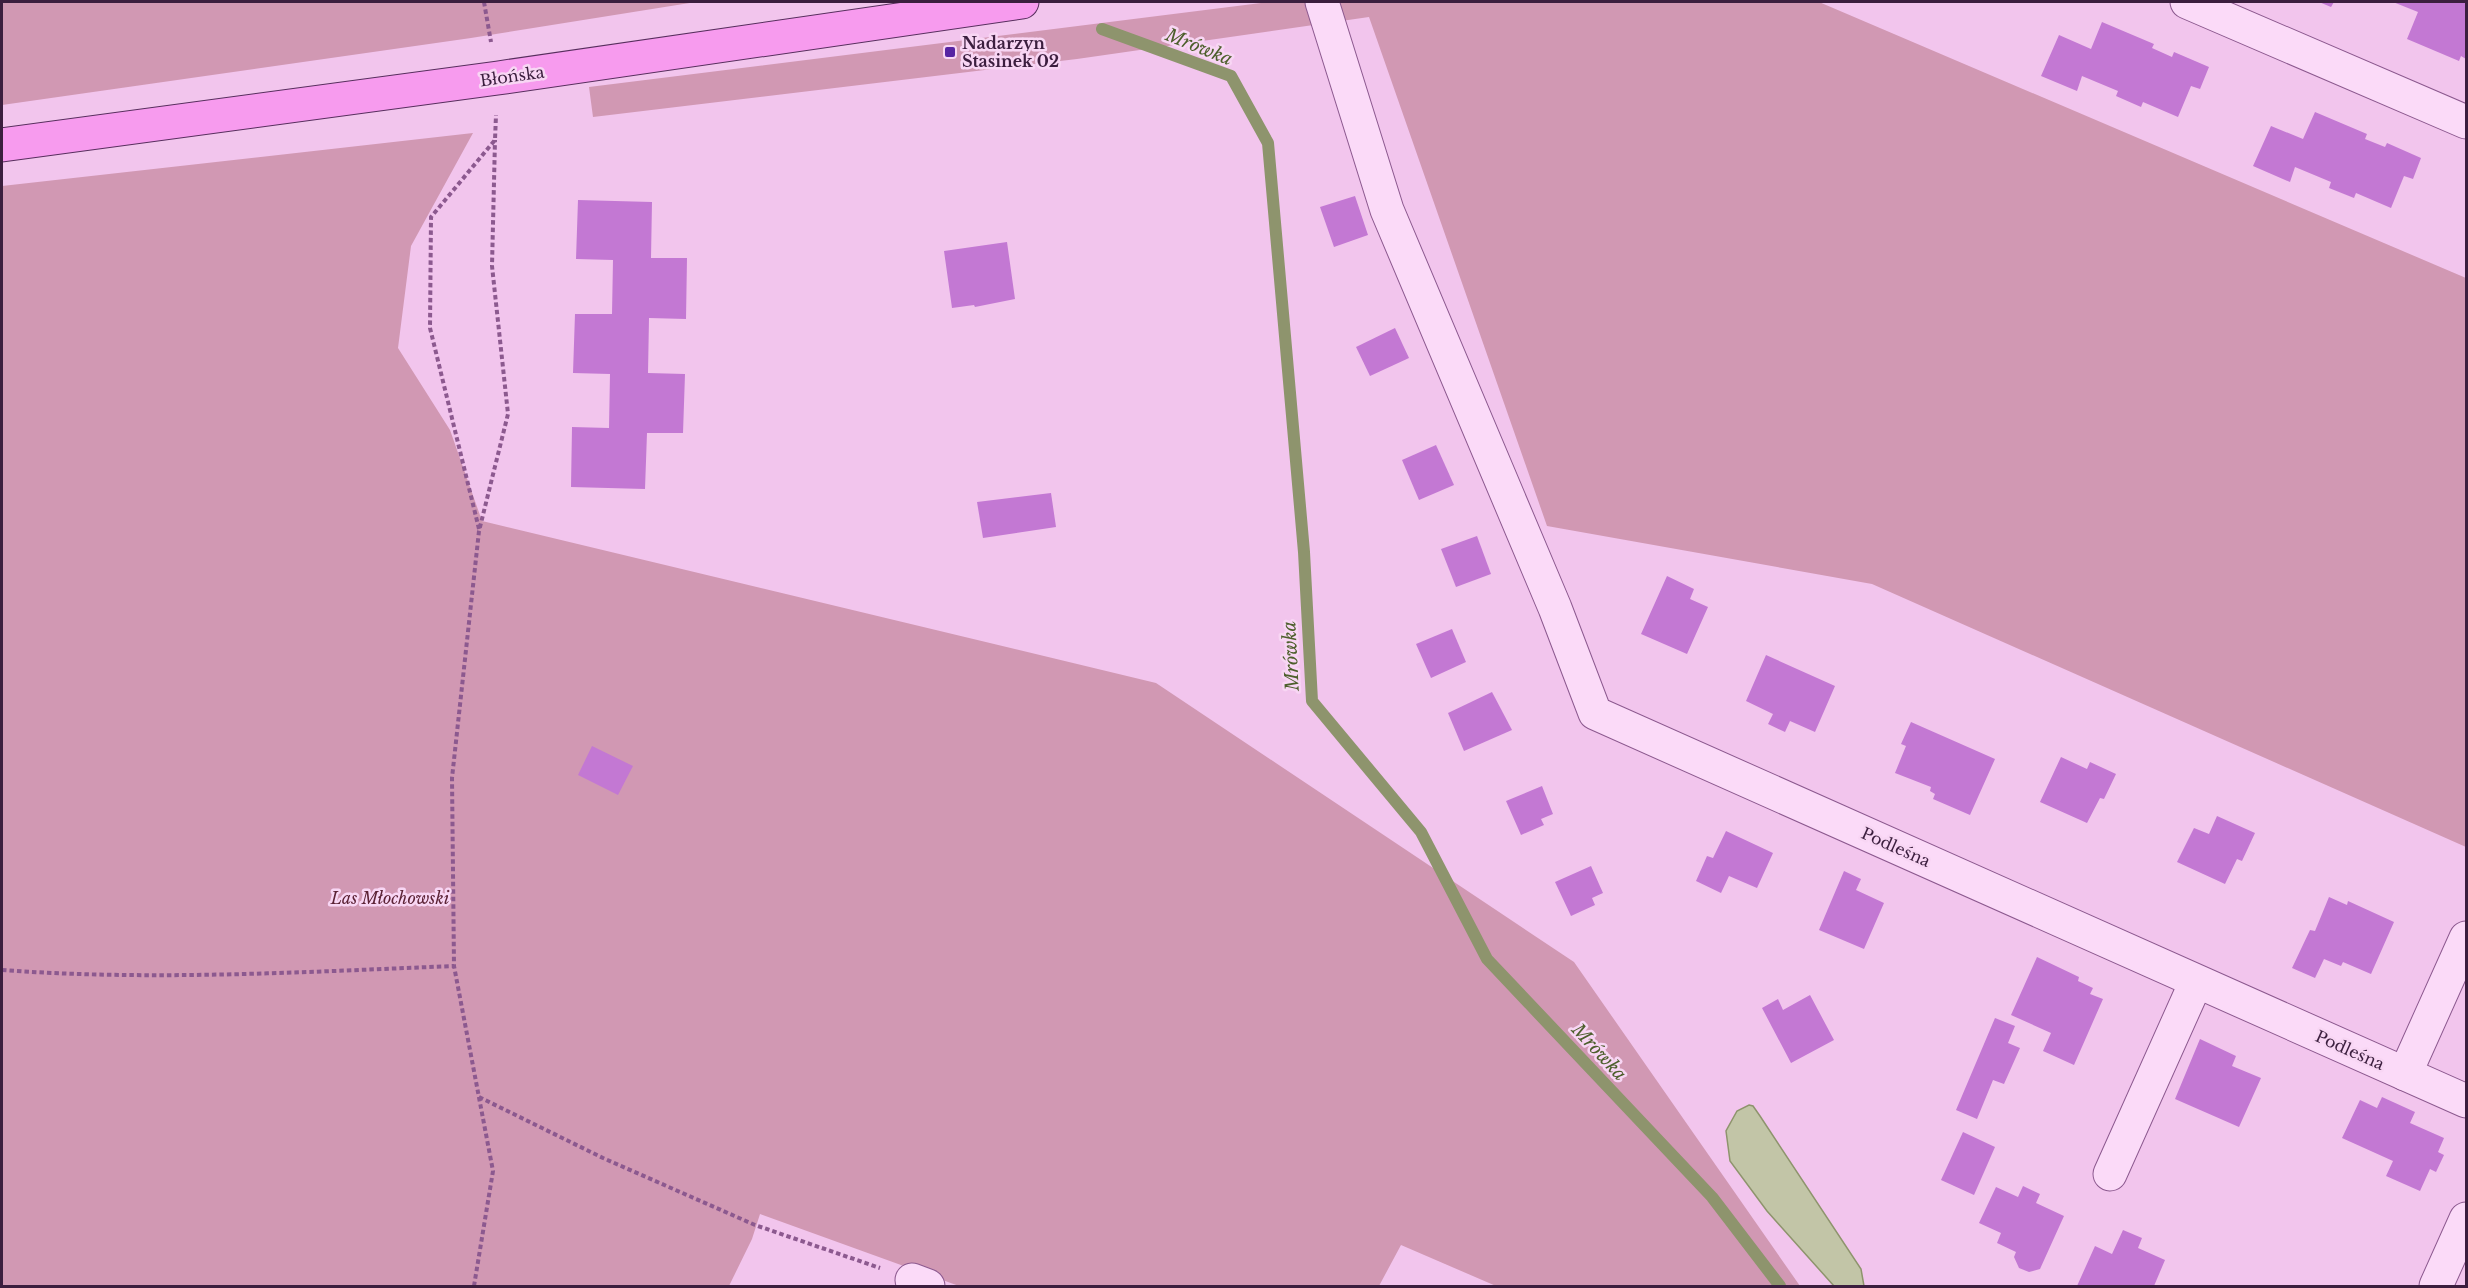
<svg xmlns="http://www.w3.org/2000/svg" width="2468" height="1288" viewBox="0 0 2468 1288" font-family="'Libre Baskerville',serif">
<rect width="100%" height="100%" fill="#f2c5ed"/>
<g fill="#d198b3">
<path d="M2 2H696L471 38 2 105Z"/>
<path d="M1269 2H1819L2466 278V847L1872 584 1547 526 1369 17 1077 59 593 117 589 87Z"/>
<path d="M473 133 411 246 398 348 450 430 482 521 1156 683 1574 962 1800 1286H1496L1401 1245 1379 1286H959L760 1214 752 1239 729 1286H2V186Z"/>
</g>
<path fill="#c2c5a7" stroke="#8e946d" stroke-width="1.5" d="M1749 1105 1753 1106 1760 1116 1861 1269 1864 1286H1834L1767 1211 1730 1161 1726 1131 1737 1111Z"/>
<g fill="none" stroke-linecap="round" stroke-linejoin="round">
<path stroke="#8e946d" stroke-width="12" d="M1102 29 1231 76 1268 143 1304 552 1312 701 1421 832 1487 959 1712 1197 1780 1286"/>
</g>
<g fill="#c378d3">
<path d="M2319 2H2334L2331 7Z"/>
<path d="M2393 2H2466V59L2461 56 2459 61 2407 39 2418 12Z"/>
<path d="M2102 22 2154 44 2152 48 2172 57 2174 52 2209 67 2200 89 2191 86 2178 117 2143 102 2141 107 2116 96 2118 91 2082 76 2077 91 2041 76 2059 35 2091 49Z"/>
<path d="M2315 112 2367 134 2365 139 2385 147 2387 143 2421 158 2413 179 2404 176 2391 208 2356 193 2354 198 2329 188 2331 182 2295 167 2290 182 2253 166 2271 126 2303 139Z"/>
<path d="M1355 196 1368 235 1334 247 1320 207Z"/>
<path d="M578 200 652 202 651 258H687L686 319 649 318 648 373 685 374 683 433H647L645 489 571 487 572 427 609 428 610 374 573 373 575 314H612L613 260 576 259Z"/>
<path d="M1007 242 1015 299 975 307 974 305 952 308 944 251Z"/>
<path d="M1395 328 1409 358 1370 376 1356 347Z"/>
<path d="M1436 445 1454 485 1419 500 1402 460Z"/>
<path d="M1051 493 1056 527 983 538 977 502Z"/>
<path d="M1477 536 1491 574 1456 587 1441 549Z"/>
<path d="M1667 576 1694 589 1690 599 1708 607 1687 654 1641 634Z"/>
<path d="M1452 629 1466 662 1431 678 1416 644Z"/>
<path d="M1766 655 1835 686 1815 732 1790 721 1785 732 1768 724 1773 714 1746 701Z"/>
<path d="M1492 692 1512 730 1464 751 1448 713Z"/>
<path d="M1911 722 1995 759 1970 815 1933 799 1935 794 1930 791 1931 787 1895 773 1906 746 1901 744Z"/>
<path d="M592 746 633 766 618 795 578 775Z"/>
<path d="M2061 757 2087 769 2090 762 2116 774 2104 799 2100 798 2087 823 2040 802Z"/>
<path d="M1542 786 1553 814 1541 819 1544 825 1521 835 1506 801Z"/>
<path d="M2217 816 2255 833 2242 861 2237 859 2225 884 2177 862 2194 828 2209 834Z"/>
<path d="M1726 831 1773 853 1757 888 1729 876 1721 893 1696 881 1707 856 1713 858Z"/>
<path d="M1591 866 1603 893 1592 898 1595 905 1571 916 1555 882Z"/>
<path d="M1844 871 1861 879 1856 890 1884 903 1864 949 1819 930Z"/>
<path d="M2329 897 2347 905 2348 901 2394 922 2371 974 2343 962 2341 966 2324 959 2315 978 2292 968 2310 930 2315 931Z"/>
<path d="M2037 957 2079 977 2078 981 2093 988 2090 994 2103 999 2074 1065 2043 1051 2051 1033 2011 1015Z"/>
<path d="M1810 995 1834 1040 1791 1063 1762 1008 1778 999 1783 1010Z"/>
<path d="M1995 1018 2015 1026 2008 1043 2020 1048 2004 1084 1993 1080 1977 1119 1956 1110Z"/>
<path d="M2200 1039 2236 1056 2232 1066 2261 1078 2239 1127 2175 1099Z"/>
<path d="M2382 1097 2415 1112 2410 1123 2444 1138 2438 1152 2444 1155 2436 1172 2430 1169 2420 1191 2386 1176 2393 1161 2342 1138 2360 1100 2377 1108Z"/>
<path d="M1963 1132 1995 1147 1974 1195 1941 1180Z"/>
<path d="M2023 1186 2040 1194 2036 1203 2064 1216 2040 1269 2029 1272 2019 1268 2014 1257 2016 1252 1997 1243 2001 1233 1979 1223 1996 1187 2018 1197Z"/>
<path d="M2123 1230 2142 1238 2138 1248 2165 1260 2154 1286H2077L2095 1246 2112 1254Z"/>
</g>
<g fill="none" stroke-linecap="round" stroke-linejoin="round">
<defs>
<g id="minor">
<path d="M1322 2 1387 210 1555 608 1595 713 2466 1101"/>
<path d="M2187 2 2466 122"/>
<path d="M2405 1074 2466 938"/>
<path d="M2110 1174 2196 982"/>
<path d="M912 1280 928 1286"/>
<path d="M2436 1286 2466 1219"/>
</g>
<path id="major" d="M2 145 498 78 1022 2"/>
</defs>
<use href="#minor" stroke="#8c598f" stroke-width="35"/>
<use href="#major" stroke="#572e5d" stroke-width="35"/>
<g stroke="#8c598f" stroke-width="4" stroke-dasharray="4.5 3" stroke-linecap="butt">
<path d="M484 2 491 42"/>
<path d="M479 529 430 328 431 217 495 140 496 115"/>
<path d="M2 970C152 981 304 972 454 966"/>
<path d="M479 1097 603 1158 755 1225 880 1268"/>
<path d="M474 1286 493 1171 454 966 452 778 479 531 508 414 492 266 495 140"/>
</g>
<use href="#minor" stroke="#fbdaf8" stroke-width="33"/>
<use href="#major" stroke="#f79bee" stroke-width="33"/>
</g>
<rect fill="#5724a3" stroke="#f8d6f4" stroke-width="2" x="944" y="46" width="12" height="12" rx="3"/>
<g text-anchor="middle" dominant-baseline="central" stroke-width="5" stroke-linejoin="round" paint-order="stroke">
<g font-size="16" font-weight="bold" fill="#3b1e3e" stroke="#f8d6f4" text-anchor="start">
<text x="962" y="43">Nadarzyn<tspan x="962" dy="18">Stasinek 02</tspan></text>
</g>
<g font-size="16" fill="#3b1e3e" stroke="#f8d6f4">
<text transform="translate(512 76) rotate(-8)">Błońska</text>
<text transform="translate(1896 847) rotate(24)">Podleśna</text>
<text transform="translate(2350 1050) rotate(24)">Podleśna</text>
</g>
<g font-size="16" font-style="italic" fill="#5c2336" stroke="#f8d6f4">
<text x="390" y="898">Las Młochowski</text>
</g>
<g font-size="18" font-style="italic" fill="#4d5f2c" stroke="#f8d6f4">
<text transform="translate(1199 47) rotate(22)">Mrówka</text>
<text transform="translate(1291 656) rotate(-93)">Mrówka</text>
<text transform="translate(1599 1052) rotate(47)">Mrówka</text>
</g>
</g>
<rect width="2468" height="1288" fill="none" stroke="#3b1e3e" stroke-width="6"/>
</svg>
